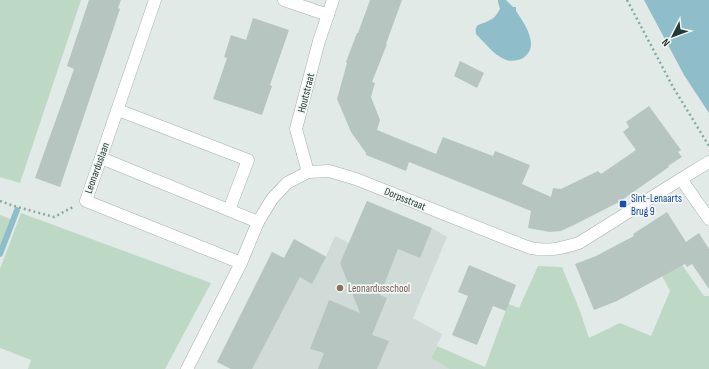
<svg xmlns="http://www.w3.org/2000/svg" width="709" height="369" viewBox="0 0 709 369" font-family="'Sofia Sans Condensed',sans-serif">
<rect width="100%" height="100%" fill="#e2eae7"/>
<path fill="#d0dad6" d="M367 201 432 228 447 237 413 318 442 334 431 358 449 369H231L217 362 272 252 284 258 294 239 326 256 335 236 349 243Z"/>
<g fill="#bdd9c6">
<path d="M0 0H81L20 183 0 177Z"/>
<path d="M21 213 211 283 165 369H28L31 360 0 348V269Z"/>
<path d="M0 215 13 220 0 254Z"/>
<path d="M680 262 704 296H709V369H449L431 358 437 346 485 367 508 304 519 308 538 266 562 267 580 311 589 338 620 323 651 336 670 291 661 274Z"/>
</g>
<g fill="#8fbeca">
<path d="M498 0H506L513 7H516V11C524 23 541 46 523 58 517 61 510 62 504 59 494 55 484 42 476 34 474 23 481 25 488 21 494 19 497 14 500 9L498 2Z"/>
<path d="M644 0H709V113L684 75Z"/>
</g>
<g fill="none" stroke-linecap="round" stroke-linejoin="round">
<path stroke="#8fbeca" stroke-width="6" d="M0 254 17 210"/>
</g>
<g fill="#b7c5c0">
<path d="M89 0H121L118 8 120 9 60 187 35 178 74 69 67 66Z"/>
<path d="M370 0H402L386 44H387L372 82 375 83 371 97 380 120 377 130 436 154 443 137 493 156 495 151 530 165 522 184 551 197 553 188 561 189 598 171 601 174 636 150 623 132 629 127 626 122 649 106 681 150 678 152 682 157 668 166 669 167 619 202 574 225 561 231 550 232 528 228 531 211 479 190 409 162 406 171 366 155V153L351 132 337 99 347 63 346 62 357 33H358Z"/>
<path d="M253 18 289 30 270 85 272 86 262 115 213 99 227 58 224 57 231 35 246 40Z"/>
<path d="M460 61 484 73 477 88 454 76Z"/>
<path d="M367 201 432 228 420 258 398 249 380 295 387 298 372 335 389 341 377 369H318L324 353 310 349 329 300 360 313 340 263Z"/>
<path d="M667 212 686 242 699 233 709 249V289L692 264 687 267 685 264 617 301 594 310 575 264 596 256 634 236 633 234Z"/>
<path d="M294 239 326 257 312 284 300 277 252 369H231L217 362 272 252 284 258Z"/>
<path d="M469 265 516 285 506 311 493 306 477 345 452 335 468 296 458 292Z"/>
</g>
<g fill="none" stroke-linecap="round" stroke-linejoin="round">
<defs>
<g id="minor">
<path d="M155 0 86 201 241 263"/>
<path d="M284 0 328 15"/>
<path d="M118 110 248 160 229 210"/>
<path d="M101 158 258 222"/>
<path d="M308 172 296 129 319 41 333 0"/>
<path d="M681 179 709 219"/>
<path d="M187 369 241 263 258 222 272 199 287 183 308 172 329 171 356 179 512 241C518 243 525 246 531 248 547 252 563 248 579 243L681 179 709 162"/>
</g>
</defs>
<use href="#minor" stroke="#a5b1ae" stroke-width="13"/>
<g stroke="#85aba1" stroke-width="2.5" stroke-dasharray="2 3" stroke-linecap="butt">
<path d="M627 0 673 87 709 146"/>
<path d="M0 201 14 206 54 217 73 207"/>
</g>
<use href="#minor" stroke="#fff" stroke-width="12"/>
</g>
<rect fill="#1a4fb4" stroke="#f2f7f5" stroke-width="1.5" x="619" y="200" width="8" height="8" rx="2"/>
<circle fill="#8d6e63" stroke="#f2f7f5" stroke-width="1.5" cx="340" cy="288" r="4"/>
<g text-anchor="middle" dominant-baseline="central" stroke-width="3.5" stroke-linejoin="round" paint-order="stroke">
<g font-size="11" fill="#243935" stroke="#f2f7f5">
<text transform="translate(306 93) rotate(-76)">Houtstraat</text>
<text transform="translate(97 168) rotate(-70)">Leonarduslaan</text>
<text transform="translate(405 199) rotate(22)">Dorpsstraat</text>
</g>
<g font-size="11" fill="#164399" stroke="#f2f7f5" text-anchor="start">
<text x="631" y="198">Sint-Lenaarts<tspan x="631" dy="13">Brug 9</tspan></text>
</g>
<g font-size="11" fill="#785e54" stroke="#f2f7f5" text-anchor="start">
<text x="348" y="288">Leonardusschool</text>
</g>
</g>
<g transform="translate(673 36) rotate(228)" stroke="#f2f7f5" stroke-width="3" paint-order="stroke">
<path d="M0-3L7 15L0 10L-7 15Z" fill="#243935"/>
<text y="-6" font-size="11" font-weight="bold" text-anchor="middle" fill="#243935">N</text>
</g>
</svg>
